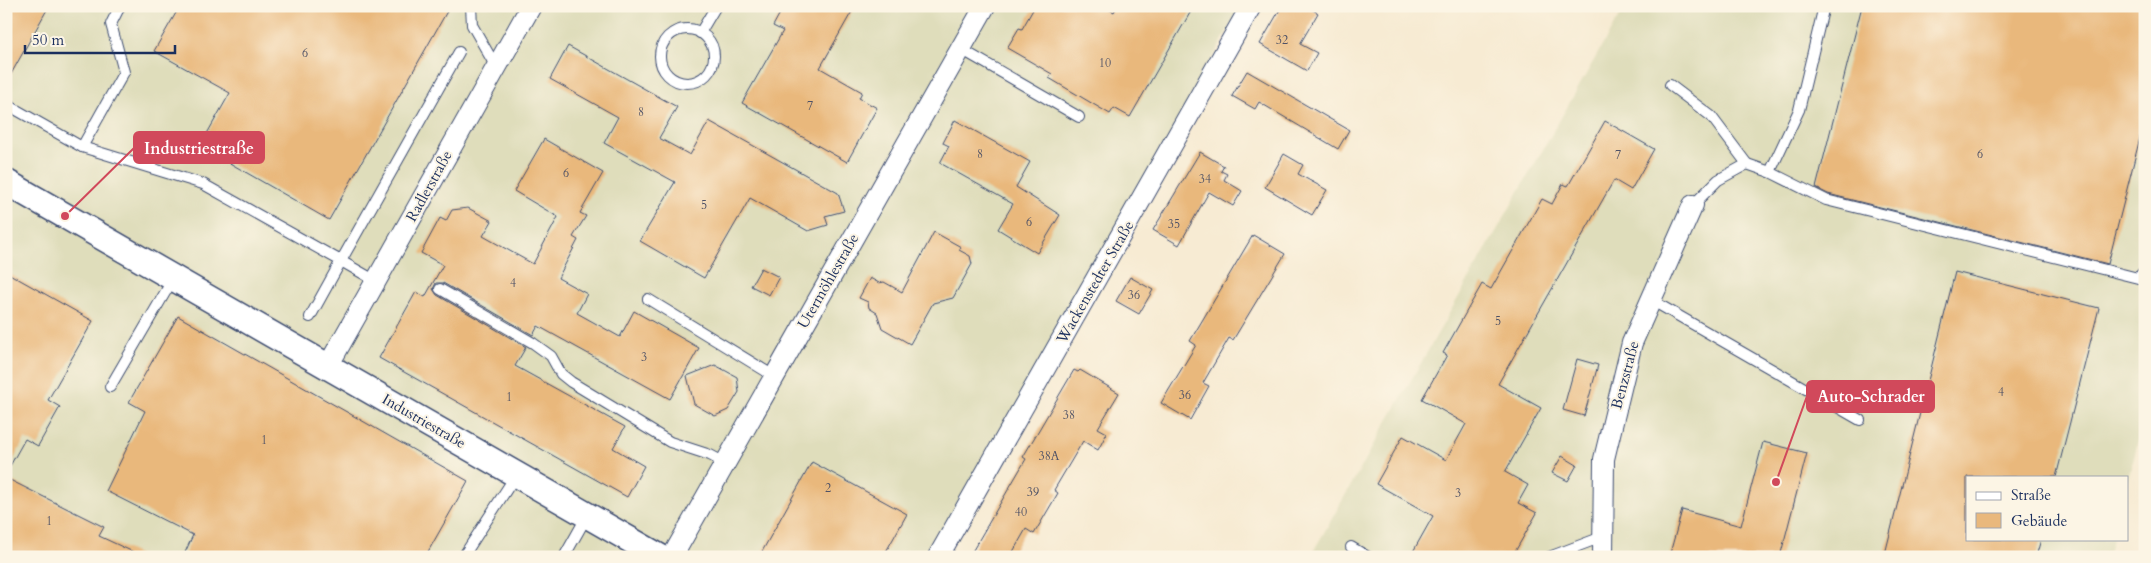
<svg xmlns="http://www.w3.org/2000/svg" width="2151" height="563" viewBox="0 0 2151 563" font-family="Cardo,serif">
<rect width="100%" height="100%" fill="#fcf5e5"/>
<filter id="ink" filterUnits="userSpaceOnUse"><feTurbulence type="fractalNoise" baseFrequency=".02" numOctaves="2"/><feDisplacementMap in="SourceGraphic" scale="10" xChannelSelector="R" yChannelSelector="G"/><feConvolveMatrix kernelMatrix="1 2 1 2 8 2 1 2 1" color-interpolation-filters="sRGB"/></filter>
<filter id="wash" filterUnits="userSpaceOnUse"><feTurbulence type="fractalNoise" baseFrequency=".0096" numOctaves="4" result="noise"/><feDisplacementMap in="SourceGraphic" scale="20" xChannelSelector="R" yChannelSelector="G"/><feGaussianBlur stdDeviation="1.12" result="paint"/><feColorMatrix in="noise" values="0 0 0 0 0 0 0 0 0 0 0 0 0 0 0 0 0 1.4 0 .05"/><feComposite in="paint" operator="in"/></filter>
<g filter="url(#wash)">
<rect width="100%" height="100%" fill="#f7ebd3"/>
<g fill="#dfddbb">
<path d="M6 6H1241L943 557H6Z"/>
<path d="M1625 6H2145V415L2127 483V477H1967V539H2113L2108 557H1310Z"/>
</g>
<g id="blocks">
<g fill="#e9b87c">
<path d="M6 6H49L6 83Z"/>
<path d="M180 6H450L329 220 200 146 230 93 154 51Z"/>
<path d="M784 6H855L820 68 862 92 859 98 877 108 847 162 742 103 783 31 773 26Z"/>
<path d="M1035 6H1103L1114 12 1117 6H1194L1130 117 1114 108 1110 114 1049 78 1052 74 1007 48 1019 28 1022 29Z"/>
<path d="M1282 6H1306L1318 13 1300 44 1317 53 1307 71 1260 44Z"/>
<path d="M1862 6H2145V118L2108 264 1828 194 1816 188Z"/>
<path d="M568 46 677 107 659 138 690 155 709 121 838 193 844 211 825 216 828 225 808 231 750 198 704 278 640 241 675 182 604 143 618 117 550 79Z"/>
<path d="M1247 71 1349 130 1338 149 1259 102 1255 109 1232 96Z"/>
<path d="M955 120 1030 162 1016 187 1060 215 1037 253 998 229 1013 204 940 163 949 146 943 143Z"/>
<path d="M1605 121 1654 149 1631 190 1614 180 1498 384 1541 408 1505 472 1528 485 1518 503 1537 513 1512 557H1410L1433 516 1376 484 1403 436 1446 460 1466 424 1422 399 1447 355 1443 353 1482 284 1491 289 1542 199 1552 204 1563 184 1568 186Z"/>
<path d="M544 139 603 173 580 213 586 216 573 237 578 240 558 278 587 294 577 313 620 337 634 311 699 348 670 399 538 326 533 335 443 283H436L433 289 437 295 526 347 515 366 625 427 613 448 644 466 627 497 379 358 416 292 425 297 443 265 421 253 440 218 446 221 452 210 468 208 492 221 483 236 533 264 558 217 514 191Z"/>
<path d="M1200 152 1224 166 1221 171 1227 174 1224 180 1242 191 1233 206 1209 192 1179 245 1153 230Z"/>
<path d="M1284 154 1303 165 1298 174 1327 190 1312 215 1265 187Z"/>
<path d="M934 232 961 247 959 250 970 256 972 264 953 298 933 303 910 344 882 328 877 313 869 308 868 302 859 298 870 278 879 283 884 282 902 292Z"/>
<path d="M1253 235 1285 254 1233 340 1229 338 1203 383 1209 386 1190 420 1161 403 1196 345 1190 341Z"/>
<path d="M761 268 779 277 769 295 751 286Z"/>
<path d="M6 272 93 321 48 400 60 407 38 446 25 439 6 473Z"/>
<path d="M1955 272 2099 308 2056 477H1967V539H2041L2036 557H1897L1885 554Z"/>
<path d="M1130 277 1153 290 1139 314 1116 301Z"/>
<path d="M178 316 468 481 425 557H183L193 535 106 491 145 411 129 402Z"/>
<path d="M1577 359 1598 365 1584 416 1563 410Z"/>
<path d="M715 365 737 377 739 392 728 410 715 416 694 404 687 376Z"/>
<path d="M1074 370 1078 372 1080 370 1119 393 1098 428 1107 433 1098 450 1083 441 1054 490 1058 493 1034 534 1026 529 1010 557H969L1026 459 1023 457Z"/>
<path d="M1763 442 1807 453 1780 557H1669L1682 510 1741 526Z"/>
<path d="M1562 456 1577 465 1568 481 1552 473Z"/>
<path d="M812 462 907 514 883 557H759Z"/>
<path d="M6 478 104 527 99 536 144 557H6Z"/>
</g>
</g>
</g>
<g filter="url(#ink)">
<use href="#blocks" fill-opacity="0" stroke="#3c4b70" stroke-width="1"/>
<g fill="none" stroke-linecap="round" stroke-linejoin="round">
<defs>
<g id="service">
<path d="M471 6 472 25 496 67"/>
<circle cx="687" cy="56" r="27"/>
<path d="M700 33 716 6"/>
<path d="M961 49 1079 117"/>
<path d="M1670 85 1711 116 1747 164"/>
<path d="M6 104 82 147 203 184 341 261 310 317"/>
<path d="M82 147 124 72 111 24 120 6"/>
<path d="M1770 172 1799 110 1824 6"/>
<path d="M1693 205 1718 180 1747 164 1770 172 1826 200 2138 278 2145 270"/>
<path d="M376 281 341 261 459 52"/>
<path d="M440 289 533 343 551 356 561 374 571 382 670 442 710 455 725 463"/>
<path d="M648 299 774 376"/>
<path d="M1651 300 1860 420"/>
<path d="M110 387 173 279"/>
<path d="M1351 547 1368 557"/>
<path d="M463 557 516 475"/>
<path d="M564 557 587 516"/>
<path d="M1549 557 1602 537"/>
</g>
<g id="minor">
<path d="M328 366 531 6"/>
<path d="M672 557 985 6"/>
<path d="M938 557 1251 6"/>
<path d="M1603 557 1604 459 1632 343 1693 205"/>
</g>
<path id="tertiary" d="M6 182 660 557"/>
</defs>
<use href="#service" stroke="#3c4b70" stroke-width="12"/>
<use href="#minor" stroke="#3c4b70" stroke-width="22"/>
<use href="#tertiary" stroke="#3c4b70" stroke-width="28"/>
<use href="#service" stroke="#fff" stroke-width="10"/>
<use href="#minor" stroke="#fff" stroke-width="20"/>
<use href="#tertiary" stroke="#fff" stroke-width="25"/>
</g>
</g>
<g text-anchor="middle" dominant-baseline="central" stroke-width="4" stroke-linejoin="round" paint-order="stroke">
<g font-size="12" fill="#4e5166">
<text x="1282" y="40">32</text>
<text x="305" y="53">6</text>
<text x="1105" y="63">10</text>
<text x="810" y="106">7</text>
<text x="641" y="112">8</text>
<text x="980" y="154">8</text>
<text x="1980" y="154">6</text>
<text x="1618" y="155">7</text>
<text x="566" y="173">6</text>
<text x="1205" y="179">34</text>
<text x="704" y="205">5</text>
<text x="1029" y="222">6</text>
<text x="1174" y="224">35</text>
<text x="513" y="283">4</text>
<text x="1134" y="295">36</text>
<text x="1498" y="321">5</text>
<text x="644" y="357">3</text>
<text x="2001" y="392">4</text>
<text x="1185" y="395">36</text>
<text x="509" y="397">1</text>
<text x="1069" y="415">38</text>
<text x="264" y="440">1</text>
<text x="1049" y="456">38A</text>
<text x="828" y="488">2</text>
<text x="1033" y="492">39</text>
<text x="1458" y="493">3</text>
<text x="1021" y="512">40</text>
<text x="49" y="521">1</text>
</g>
<g font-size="15" fill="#1b2f5e" stroke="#fcf5e5">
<text transform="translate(429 186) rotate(-61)">Radlerstraße</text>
<text transform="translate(828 281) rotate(-60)">Utermöhlestraße</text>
<text transform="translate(1095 282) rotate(-60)">Wackenstedter Straße</text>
<text transform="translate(1625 375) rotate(-75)">Benzstraße</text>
<text transform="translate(424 421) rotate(30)">Industriestraße</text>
</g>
</g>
<path fill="none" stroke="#d1495b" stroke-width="2" d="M65 216L134 148M1776 482L1807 396"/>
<g fill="#d1495b" stroke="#fcf5e5" stroke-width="2">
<circle cx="65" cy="216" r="5"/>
<circle cx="1776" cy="482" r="5"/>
</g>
<g fill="#d1495b" stroke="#d1495b" stroke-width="2">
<rect x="134" y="132" width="130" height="31" rx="5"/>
<rect x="1807" y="381" width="127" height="31" rx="5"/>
</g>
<g font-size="16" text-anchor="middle" font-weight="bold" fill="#fff">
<text x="199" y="154">Industriestraße</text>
<text x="1871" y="402">Auto-Schrader</text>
</g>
<rect width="2151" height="563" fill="none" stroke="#fcf5e5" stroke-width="25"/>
<rect x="1966" y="476" width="162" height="65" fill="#fcf5e5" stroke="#a2a6af"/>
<rect x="1976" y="492" width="25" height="8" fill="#ffffff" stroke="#a2a6af"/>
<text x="2011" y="500" font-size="15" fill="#1b2f5e">Straße</text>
<rect x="1976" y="513" width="25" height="15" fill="#e9b87c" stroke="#a2a6af"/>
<text x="2011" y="526" font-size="15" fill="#1b2f5e">Gebäude</text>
<path d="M25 45v8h150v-8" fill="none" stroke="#1b2f5e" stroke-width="2.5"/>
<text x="32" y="45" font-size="15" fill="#1b2f5e" stroke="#fcf5e5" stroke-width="4" paint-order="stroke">50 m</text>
</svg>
